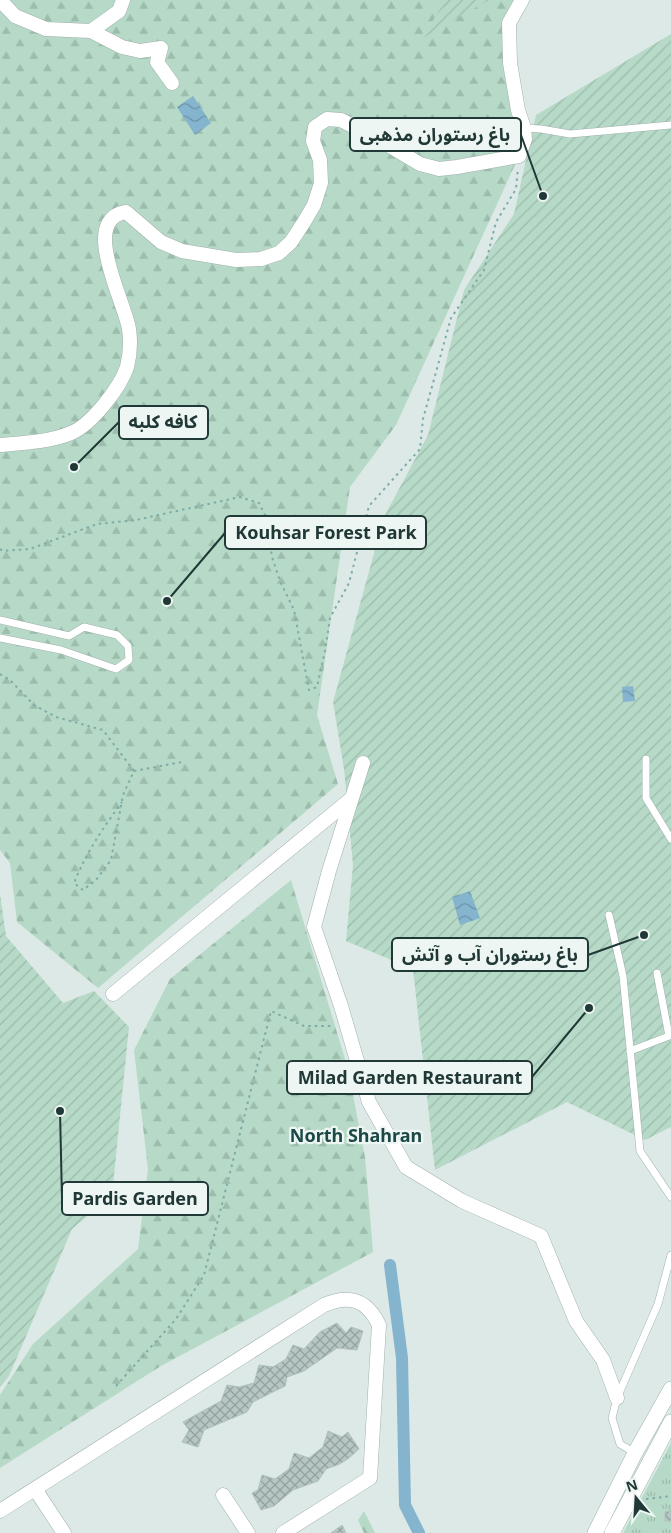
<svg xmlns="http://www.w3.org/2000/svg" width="671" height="1533" viewBox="0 0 671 1533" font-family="'Noto Sans','Noto Sans Arabic',sans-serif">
<defs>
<pattern id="forest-firs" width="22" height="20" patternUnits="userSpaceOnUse" patternTransform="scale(1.25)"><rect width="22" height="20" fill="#b6dac7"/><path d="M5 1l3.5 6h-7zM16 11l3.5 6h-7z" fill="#9cbcac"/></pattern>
<pattern id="park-tufts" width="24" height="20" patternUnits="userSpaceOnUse" patternTransform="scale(1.25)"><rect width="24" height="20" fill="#b6dac7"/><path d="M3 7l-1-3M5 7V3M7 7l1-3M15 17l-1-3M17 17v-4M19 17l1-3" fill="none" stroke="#9cbcac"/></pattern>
<pattern id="garden-furrows" width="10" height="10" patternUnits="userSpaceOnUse" patternTransform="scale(1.25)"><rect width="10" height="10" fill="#b6dac7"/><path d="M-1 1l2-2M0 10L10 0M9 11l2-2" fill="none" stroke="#9cbcac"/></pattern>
<pattern id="water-waves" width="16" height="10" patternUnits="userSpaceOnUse" patternTransform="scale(1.25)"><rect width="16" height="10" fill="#85b4ce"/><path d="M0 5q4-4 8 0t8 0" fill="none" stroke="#6c93a8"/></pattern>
<pattern id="building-cross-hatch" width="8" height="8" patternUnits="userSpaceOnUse" patternTransform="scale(1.25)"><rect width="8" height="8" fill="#b6c6c3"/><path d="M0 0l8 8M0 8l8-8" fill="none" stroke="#94a29f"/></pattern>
</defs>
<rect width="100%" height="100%" fill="#dde9e6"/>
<g fill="url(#forest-firs)">
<path d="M0 0H522L509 23 524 128 519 156 396 425 350 487 317 715 338 784 98 988 17 922 10 863 0 850Z"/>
<path d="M291 880 348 1069 365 1157 373 1252 161 1366 0 1468V1395L33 1344 138 1249 148 1169 134 1050 170 979Z"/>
<path d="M364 1511 375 1533H364L358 1520Z"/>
</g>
<path fill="url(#park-tufts)" d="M671 1443V1533H623Z"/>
<g fill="url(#garden-furrows)">
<path d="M446 0H489L421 39Z"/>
<path d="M671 34V1127L645 1140 567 1102 435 1170 413 969 346 941 353 865 344 769 333 702 384 517 428 435 464 290 514 214 536 115Z"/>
<path d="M0 894 6 936 63 1003 94 991 129 1027 112 1195 72 1229 9 1376 0 1387Z"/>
</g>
<g fill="url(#water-waves)">
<path d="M193 96 211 123 195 135 177 107Z"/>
<path d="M633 686 635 701 623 702 622 687Z"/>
<path d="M470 891 480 918 460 925 452 897Z"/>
</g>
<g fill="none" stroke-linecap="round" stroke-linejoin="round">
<path stroke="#85b4ce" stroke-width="12" d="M390 1265 402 1358 405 1505 419 1533"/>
</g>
<g fill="url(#building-cross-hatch)" stroke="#b0c2be">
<path d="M337 1323 346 1333 351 1327 363 1331 357 1350 337 1348 304 1371 287 1377 285 1386 253 1402 247 1412 204 1430 198 1447 182 1442 189 1430 183 1422 221 1401 227 1385 239 1387 254 1383 259 1365 273 1367 286 1359 293 1345 304 1349 320 1332Z"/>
<path d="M328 1431 342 1437 348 1432 359 1449 349 1458 340 1464 326 1469 318 1481 293 1490 274 1506 261 1510 252 1493 258 1490 262 1475 275 1479 289 1469 294 1453 309 1458 323 1447Z"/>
<path d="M670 1507 671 1521H665V1512L670 1511Z"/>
<path d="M342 1525 346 1533H331Z"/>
</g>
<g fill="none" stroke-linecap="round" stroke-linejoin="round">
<defs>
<g id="lane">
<path d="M524 128 541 129 570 134 671 125"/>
<path d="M0 620 69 636 84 627 117 635 128 646 129 660 116 669 61 650 0 638"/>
<path d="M646 759V798L671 839"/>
<path d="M609 915 623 976 640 1151 671 1197"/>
<path d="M630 1051 669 1036 657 973"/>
<path d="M635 1453 620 1444 612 1418 617 1398 658 1304 671 1255"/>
</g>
<g id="street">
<path d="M0 0 15 16 46 29 91 31 119 11 123 0"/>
<path d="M91 31 122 47 140 51 161 48 157 62 172 83"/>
<path d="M0 445C23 443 50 442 71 433 91 425 120 388 127 367 130 355 131 342 129 329 125 302 79 219 126 212L161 242 182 251 236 260 261 259 279 253 291 242 304 222 314 205 321 183 320 160 313 141 315 127 327 119 341 120 378 139 420 164 439 169 457 167 519 156 525 139 524 128 518 110 510 63 509 23 522 0"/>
<path d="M363 763 329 871 314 927 341 1006 369 1102 406 1167 462 1201 541 1236 576 1321 603 1360 617 1398"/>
<path d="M113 994 351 799"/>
<path d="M35 1489 64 1533"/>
<path d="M223 1495 248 1533"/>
<path d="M0 1511 324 1305C350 1294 367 1300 379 1325L370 1478 283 1533"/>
</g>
<g id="secondary">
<path d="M595 1533 635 1453 671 1389"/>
<path d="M612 1533 671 1422"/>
</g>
</defs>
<use href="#lane" stroke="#a1b0ae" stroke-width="8"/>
<use href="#street" stroke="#a1b0ae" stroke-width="15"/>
<use href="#secondary" stroke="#9db4b1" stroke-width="16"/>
<g stroke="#7eaca7" stroke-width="2" stroke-dasharray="2.5 4" stroke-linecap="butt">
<path d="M0 549 3 551 30 549 97 524 136 520 240 497 259 503 267 519 272 557 280 581 294 610 309 690 317 687 325 651 330 618 349 583 369 506 420 449 423 419 451 318 484 270 496 222 516 189 518 168"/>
<path d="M0 674 10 680 34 705 56 717 103 730 134 771 123 795 111 860 96 880 83 890 74 883C86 853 103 828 122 802"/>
<path d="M134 771 182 762"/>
<path d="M116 1386 176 1319 204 1275 271 1011 304 1026H334"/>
<path d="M646 1499 671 1496"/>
</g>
<use href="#lane" stroke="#fff" stroke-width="7"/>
<use href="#street" stroke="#fff" stroke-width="14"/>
<use href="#secondary" stroke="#fff" stroke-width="15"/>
</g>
<g text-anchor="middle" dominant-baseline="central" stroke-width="4.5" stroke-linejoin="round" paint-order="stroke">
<g font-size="18" font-weight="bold" fill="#1c4947" stroke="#eef6f3">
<text x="356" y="1135">North Shahran</text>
</g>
</g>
<path fill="none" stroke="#203836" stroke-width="2" d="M543 196L521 135M74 467L119 422M167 601L225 533M644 935L588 955M589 1008L532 1077M60 1111L62 1199"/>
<g fill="#203836" stroke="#eef6f3" stroke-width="2">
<circle cx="543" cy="196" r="5"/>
<circle cx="74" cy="467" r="5"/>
<circle cx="167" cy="601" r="5"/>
<circle cx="644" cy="935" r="5"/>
<circle cx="589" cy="1008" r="5"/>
<circle cx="60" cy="1111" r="5"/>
</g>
<g fill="#eef6f3" stroke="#203836" stroke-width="2">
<rect x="350" y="118" width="171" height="33" rx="5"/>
<rect x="119" y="406" width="89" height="33" rx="5"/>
<rect x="225" y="516" width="201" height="33" rx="5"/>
<rect x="392" y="938" width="196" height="33" rx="5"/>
<rect x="287" y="1061" width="245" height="33" rx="5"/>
<rect x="62" y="1182" width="146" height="33" rx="5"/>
</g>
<g font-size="18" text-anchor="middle" font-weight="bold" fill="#203836">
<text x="435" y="141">باغ رستوران مذهبی</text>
<text x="163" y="428">کافه کلبه</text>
<text x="326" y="539">Kouhsar Forest Park</text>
<text x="490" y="961">باغ رستوران آب و آتش</text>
<text x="410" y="1084">Milad Garden Restaurant</text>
<text x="135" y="1205">Pardis Garden</text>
</g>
<g transform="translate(636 1498) rotate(342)" stroke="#eef6f3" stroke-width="4" paint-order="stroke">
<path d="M0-4L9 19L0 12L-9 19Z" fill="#203836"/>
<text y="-8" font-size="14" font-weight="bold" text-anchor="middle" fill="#203836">N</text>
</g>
</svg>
